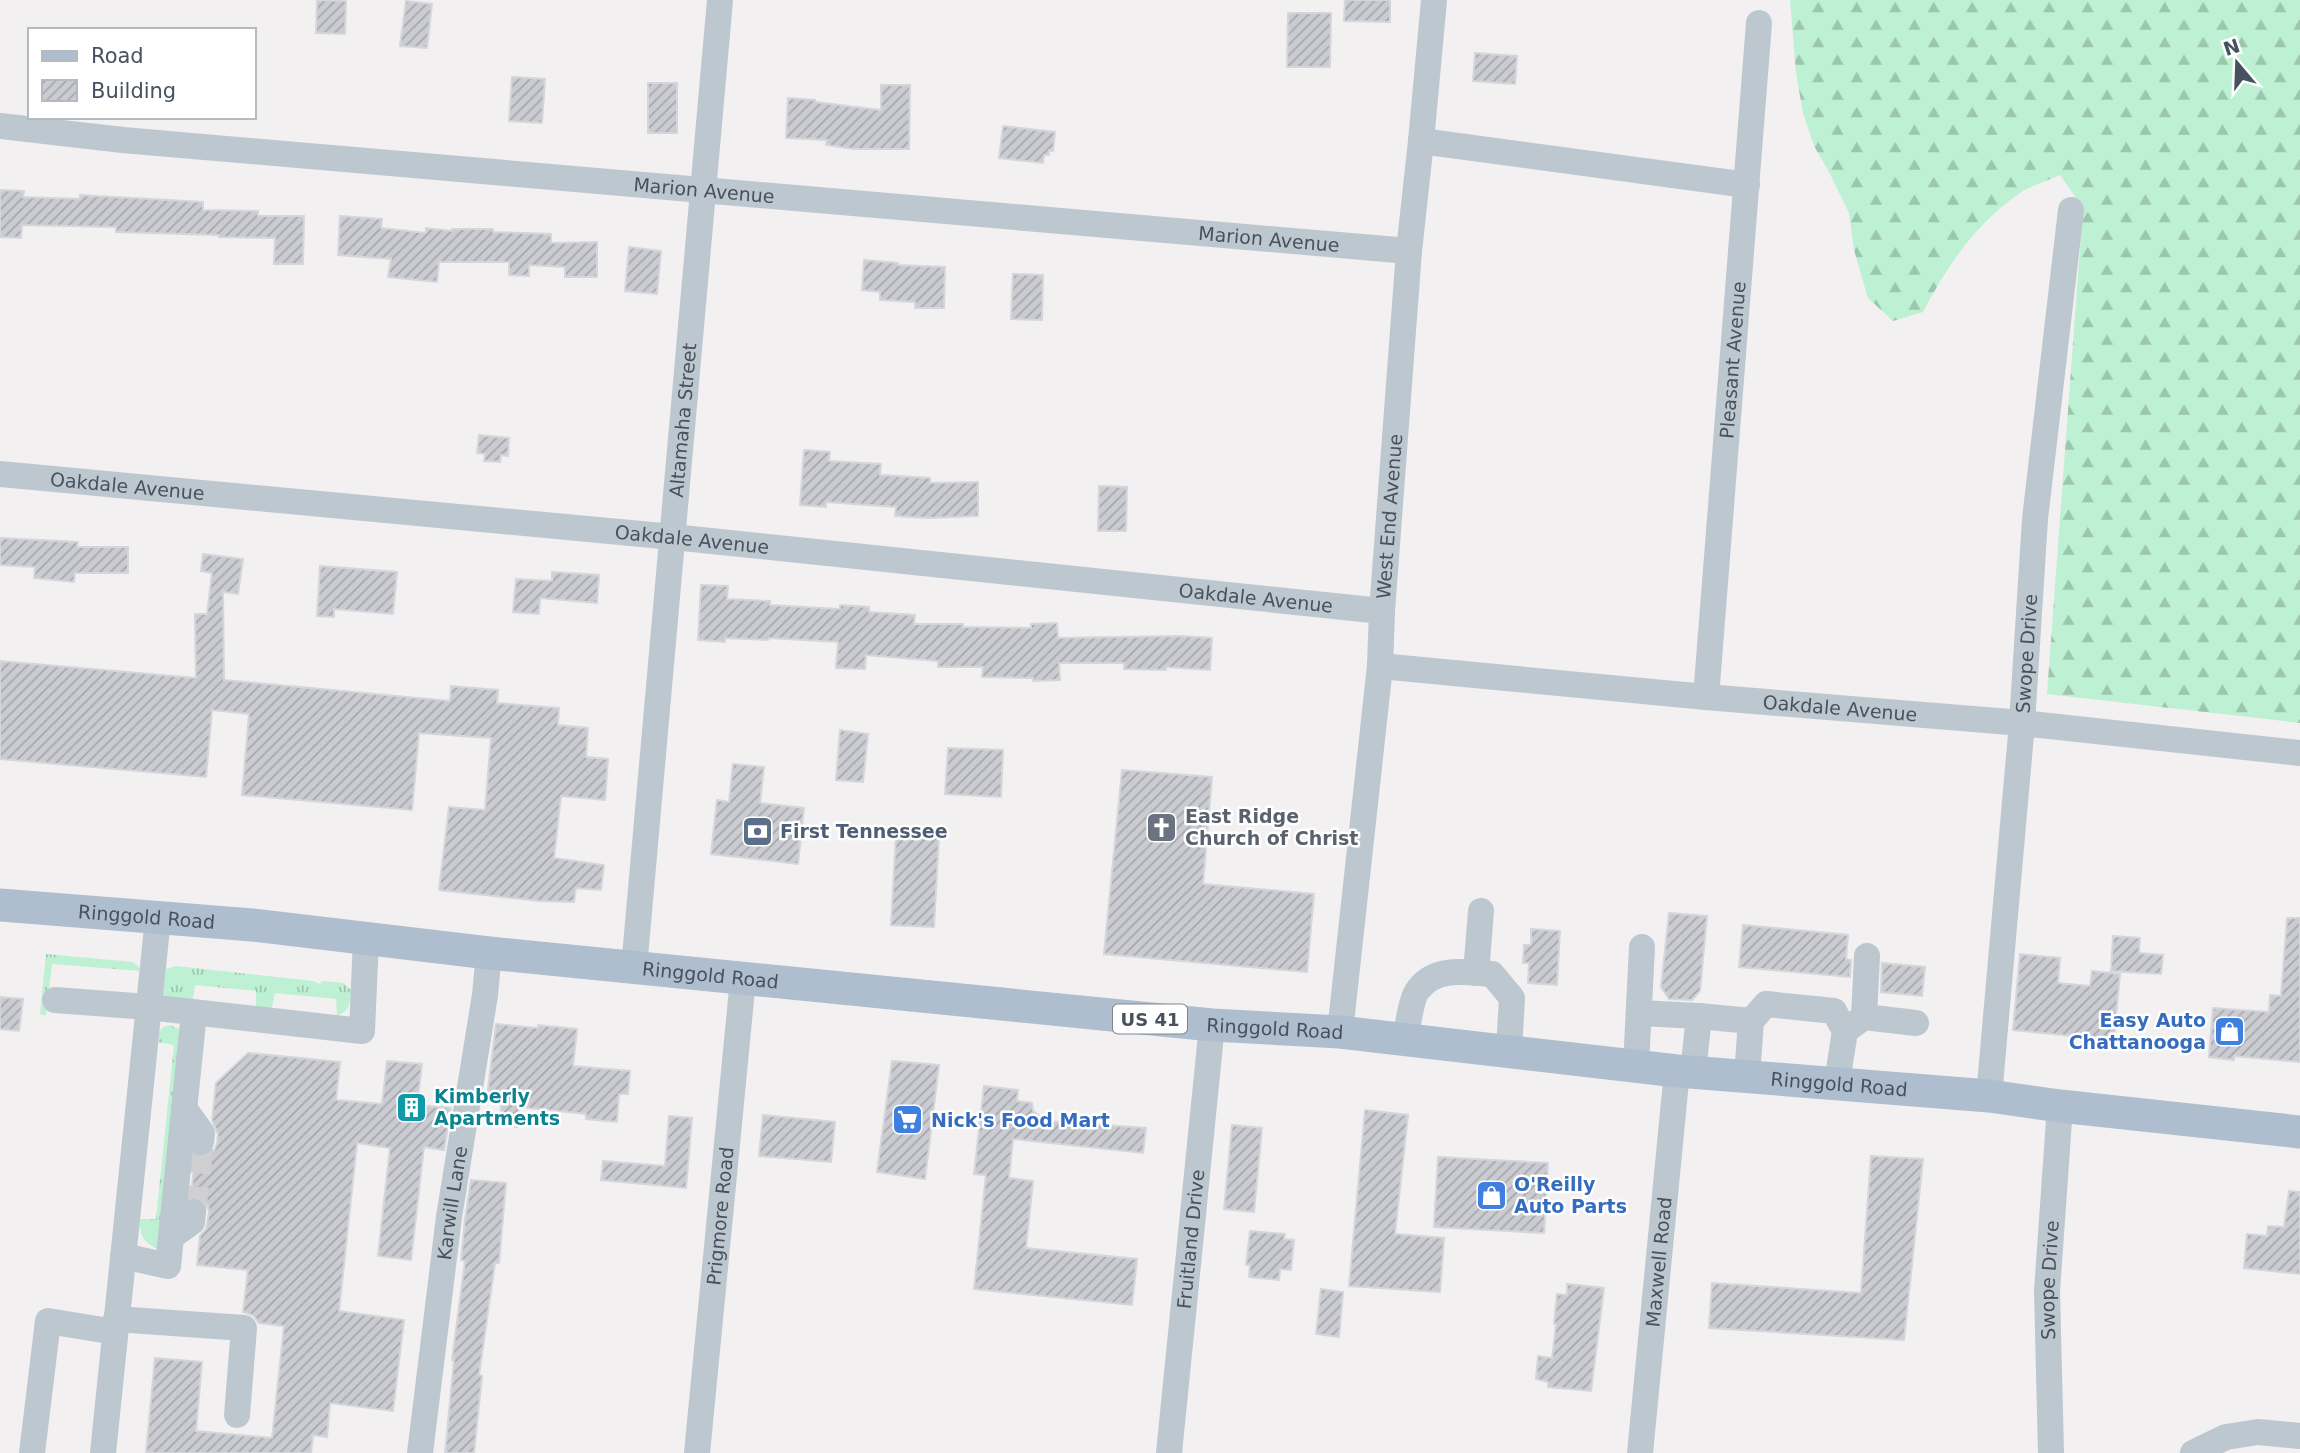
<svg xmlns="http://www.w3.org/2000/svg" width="2300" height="1453" viewBox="0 0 2300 1453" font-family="'DejaVu Sans',sans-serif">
<defs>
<pattern id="grass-tufts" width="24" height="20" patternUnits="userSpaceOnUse" patternTransform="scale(1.75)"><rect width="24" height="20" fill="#bef1d3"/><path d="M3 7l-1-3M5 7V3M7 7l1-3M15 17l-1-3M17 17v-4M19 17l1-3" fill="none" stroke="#9cc6ae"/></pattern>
<pattern id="forest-firs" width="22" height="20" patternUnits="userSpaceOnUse" patternTransform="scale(1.75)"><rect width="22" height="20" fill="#bef1d3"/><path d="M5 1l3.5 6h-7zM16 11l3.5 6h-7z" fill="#9cc6ae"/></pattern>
<pattern id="building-hatch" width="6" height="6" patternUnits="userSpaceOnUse" patternTransform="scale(1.75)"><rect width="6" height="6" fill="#caccd2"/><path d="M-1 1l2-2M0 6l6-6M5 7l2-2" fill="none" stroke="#a6a8ae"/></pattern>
</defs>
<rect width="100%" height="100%" fill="#f2f0f0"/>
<g fill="url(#grass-tufts)">
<path d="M46 954 133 962 140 968V971L52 964 46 1015 40 1014Z"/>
<path d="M176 966 313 981 320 984 323 981 343 983 351 990C350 1004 350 1010 337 1016L336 999 275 993 271 1011 256 1008V991L195 985 193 999H164L163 995 166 969Z"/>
<path d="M170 1025 185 1032 158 1249C143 1242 139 1234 140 1219H156L174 1045 157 1042C158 1032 160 1027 170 1025Z"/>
</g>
<path fill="url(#forest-firs)" d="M1790 0H2300V723L2047 694 2083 208 2060 175C2047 181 2032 185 2020 193 1976 223 1947 266 1923 312L1893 321 1868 298 1854 250 1849 213 1830 174 1814 146 1803 113 1796 73Z"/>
<g fill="url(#building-hatch)" stroke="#d4d6db" stroke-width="2">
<path d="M317 0 346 1 345 34 316 33Z"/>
<path d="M1345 0H1390V22L1344 21Z"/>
<path d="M406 1 432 4 427 48 400 46Z"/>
<path d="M1288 13H1331L1330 67H1287Z"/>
<path d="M1475 53 1517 56 1515 84 1473 81Z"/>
<path d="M512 77 545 79 542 123 509 121Z"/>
<rect x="648" y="83" width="29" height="50"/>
<path d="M881 85H910L909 149H854L826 145 827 140 786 138 788 98 815 100V102L881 110Z"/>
<path d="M1003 126 1055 132 1053 151 1049 150V155H1044L1043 163 999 158Z"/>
<path d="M0 190 24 191 23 197 80 199V195L203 202V210L258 211V216H304L303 264H274L275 238 219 237V235L116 232V227L22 225 21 238 0 237Z"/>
<path d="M340 216 382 219 381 228 426 233V228L452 231V229H493V232L551 234V243L597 242V277H565V267L529 265V276L509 275V262H439L437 282 388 277 391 259 338 255Z"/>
<path d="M629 247 661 251 657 294 625 291Z"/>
<path d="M864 260 898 263V265L945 267 944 308H915V302L880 300V292L862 290Z"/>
<path d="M1013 274 1043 275 1042 320 1011 319Z"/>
<path d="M479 435 509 438 508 456 501 455 500 462 484 461 485 454 477 453Z"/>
<path d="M804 450 830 452 829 461 881 464 880 475 930 478V483L978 482V516L928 518 895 516 896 507 826 502V507L800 505Z"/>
<path d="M1099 486 1127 487 1126 531H1098Z"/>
<path d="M0 538 78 542 77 547H128V573H75L74 582 34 578 35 567 0 565Z"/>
<path d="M203 554 243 559 238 594 223 592 224 680 450 701 451 686 498 690 497 703 559 708 558 725 588 728 586 757 608 759 605 800 561 796 554 858 604 865 601 890 576 888 574 902 540 901 439 890 449 807 485 810 491 738 419 733 412 810 242 795 249 714 212 710 206 777 0 759V661L196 678 195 614H207L212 573 201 571Z"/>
<path d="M320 566 397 572 393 614 334 609V617L317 616Z"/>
<path d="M552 572 599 575 597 603 540 598 539 614 513 612 516 579 552 581Z"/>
<path d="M701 585 728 586 727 599 770 601V605L840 609V605L869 607V612L915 615 914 624H963V627L1031 628V624L1057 623 1058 638 1181 636 1212 638 1210 670 1166 667V670L1124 669V663H1059L1060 680 1033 681V678L982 677 983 667H938V661L866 655 865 669 836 668 838 642 769 638 768 640 725 638V642L698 640Z"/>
<path d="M840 730 868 734 863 782 836 780Z"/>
<path d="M948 748 1003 750 1001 797 945 794Z"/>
<path d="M733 764 764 767 760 803 804 808 798 864 711 854 717 800 729 802Z"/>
<path d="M1122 770 1212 777 1203 884 1314 894 1307 972 1104 954Z"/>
<path d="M896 835 939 837 934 927 891 925Z"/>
<path d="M1669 913 1707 916 1700 991 1692 1000 1669 999 1661 987Z"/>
<path d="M2287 918H2300V1062L2234 1056V1060L2209 1057 2213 1008 2269 1012 2270 995 2281 996Z"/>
<path d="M1743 925 1848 935 1846 959 1851 960 1850 977 1739 967Z"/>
<path d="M1531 929 1560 931 1557 985 1528 983 1529 963H1523L1524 945H1531Z"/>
<path d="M2113 936 2140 938 2139 953 2163 955 2161 974 2111 971Z"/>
<path d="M2020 954 2060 958 2058 983 2090 986 2092 971 2120 974 2113 1049 2092 1047 2093 1039 2083 1037 2013 1030Z"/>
<path d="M1882 963 1925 967 1922 996 1881 992Z"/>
<path d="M0 997 23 999 19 1031 0 1029Z"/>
<path d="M496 1024 538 1028V1025L577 1029 573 1066 630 1071 628 1094H619L617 1122 586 1119V1114L519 1107 517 1127 499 1125 502 1098 487 1097Z"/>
<path d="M248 1053 340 1062 336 1100 382 1104 387 1061 422 1064 417 1105 451 1108 444 1150 424 1147 411 1260 378 1256 390 1148 357 1143 339 1311 404 1320 393 1411 330 1403 327 1437 313 1435 311 1453H146L155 1358 202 1362 196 1431 272 1438 284 1326 259 1323 253 1315 243 1312 248 1270 197 1265 200 1236 206 1229 209 1213 208 1206 203 1200 191 1197 195 1156H208L214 1151 217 1144 218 1134 212 1120 216 1083Z"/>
<path d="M892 1061 939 1065 925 1179 877 1172Z"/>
<path d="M984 1086 1018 1090 1017 1101 1032 1103 1033 1111 1047 1121 1146 1128 1143 1153 1013 1139 1009 1178 1033 1181 1026 1248 1137 1259 1132 1305 974 1289 986 1175 974 1174Z"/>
<path d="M1365 1110 1408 1115 1395 1234 1444 1238 1440 1292 1349 1286Z"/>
<path d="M763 1115 835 1122 831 1162 759 1156Z"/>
<path d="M669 1116 692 1118 686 1188 601 1180 603 1161 665 1166Z"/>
<path d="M1232 1125 1262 1128 1254 1212 1224 1209Z"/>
<path d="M1871 1156 1923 1159 1904 1340 1709 1328 1712 1283 1861 1293Z"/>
<path d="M1438 1157 1548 1163 1544 1233 1434 1227Z"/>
<path d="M471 1180 506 1183 499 1263H495L479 1375 482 1376 474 1453H445L454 1360H452L465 1261 461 1260 465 1219Z"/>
<path d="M2289 1191 2300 1192V1274L2244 1268 2247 1234 2267 1236 2268 1226 2284 1227Z"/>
<path d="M1250 1231 1285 1234 1284 1239 1294 1240 1291 1270 1280 1269 1279 1280 1249 1277 1250 1265H1246Z"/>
<path d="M1567 1284 1604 1288 1591 1391 1548 1387V1382L1536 1379 1538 1356 1552 1358 1556 1324H1554L1557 1294 1567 1295Z"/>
<path d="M1321 1289 1343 1292 1339 1337 1316 1334Z"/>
</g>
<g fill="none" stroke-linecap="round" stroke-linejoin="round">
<path stroke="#d0d0d3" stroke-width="26" stroke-dasharray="26 13" stroke-linecap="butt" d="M193 1212 201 1142"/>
<g stroke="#bdc7cf" stroke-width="26">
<path id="s1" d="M0 126 123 140 1409 251"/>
<path d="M1421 141 1747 185"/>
<path id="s2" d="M0 474 673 537 1382 611"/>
<path id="s3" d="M1380 666 1706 697 2022 723 2300 753"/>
<path id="s4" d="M1706 697 1759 23"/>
<path id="s5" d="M634 968 720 0"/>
<path d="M1476 973 1481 911"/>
<path d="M55 1000 148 1007 362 1031 366 939"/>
<path d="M1639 1013 1699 1016 1693 1072"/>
<path d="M1699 1016 1751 1021 1747 1076"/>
<path d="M1864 1017 1867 956"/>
<path d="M1751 1021 1766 1004 1834 1011 1845 1031 1837 1082"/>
<path d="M1845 1031 1864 1017 1916 1023"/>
<path id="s6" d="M1340 1032 1380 666 1382 611 1409 251 1421 141 1434 0"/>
<path d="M1405 1039C1408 1027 1411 998 1418 990 1435 966 1466 972 1492 974L1512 998 1509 1051"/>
<path d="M1636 1066 1642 947"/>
<path id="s7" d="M1989 1096 2022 723 2035 519 2071 210"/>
<path d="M184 1108 202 1133 201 1142"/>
<path d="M171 1237 192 1222 193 1212"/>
<path d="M123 1256 168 1266 194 1013"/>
<path d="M116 1319 244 1328 237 1415"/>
<path d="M32 1453 48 1321 115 1332"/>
<path d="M103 1453 158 918"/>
<path id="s8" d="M420 1453 449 1217 485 995 489 953"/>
<path id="s9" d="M697 1453 743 979"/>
<path id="s10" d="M1169 1453 1212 1025"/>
<path id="s11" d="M1640 1453 1677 1071"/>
<path id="s12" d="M2051 1453 2047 1291 2060 1106"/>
<path d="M2193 1453 2226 1437 2258 1432 2300 1436"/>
</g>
<path stroke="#afbecf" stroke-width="33" id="s13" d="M0 905 252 925 489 953 1212 1025 1340 1032 1677 1071 1989 1096 2060 1106 2300 1132"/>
</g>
<defs>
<symbol id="church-square" viewBox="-11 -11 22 22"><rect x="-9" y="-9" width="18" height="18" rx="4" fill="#6b7280" stroke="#fff"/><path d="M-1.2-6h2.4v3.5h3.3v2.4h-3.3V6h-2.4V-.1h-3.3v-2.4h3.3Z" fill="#fff"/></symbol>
<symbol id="bank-square" viewBox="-11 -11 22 22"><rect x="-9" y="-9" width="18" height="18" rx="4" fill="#5c6f8a" stroke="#fff"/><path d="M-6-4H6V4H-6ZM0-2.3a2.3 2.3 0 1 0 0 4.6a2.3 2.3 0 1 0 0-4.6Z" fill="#fff"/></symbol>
<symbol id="shop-square" viewBox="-11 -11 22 22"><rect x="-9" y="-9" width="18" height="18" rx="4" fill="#3f7fe0" stroke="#fff"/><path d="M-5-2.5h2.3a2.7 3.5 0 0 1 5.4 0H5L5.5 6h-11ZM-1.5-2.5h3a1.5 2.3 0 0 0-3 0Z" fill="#fff"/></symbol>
<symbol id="building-square" viewBox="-11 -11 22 22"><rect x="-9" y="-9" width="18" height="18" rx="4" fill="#0f9aa8" stroke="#fff"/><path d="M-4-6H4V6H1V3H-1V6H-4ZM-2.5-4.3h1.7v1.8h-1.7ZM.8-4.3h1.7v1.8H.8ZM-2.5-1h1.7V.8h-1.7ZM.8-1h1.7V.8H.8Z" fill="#fff"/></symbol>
<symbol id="supermarket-square" viewBox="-11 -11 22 22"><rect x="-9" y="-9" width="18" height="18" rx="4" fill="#3f7fe0" stroke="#fff"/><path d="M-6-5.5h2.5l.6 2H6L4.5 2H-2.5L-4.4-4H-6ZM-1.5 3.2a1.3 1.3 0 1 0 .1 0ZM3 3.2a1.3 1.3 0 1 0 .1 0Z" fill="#fff"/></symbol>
</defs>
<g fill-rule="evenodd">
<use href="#church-square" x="1144" y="810" width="35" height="35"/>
<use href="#bank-square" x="740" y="814" width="35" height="35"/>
<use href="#shop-square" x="2212" y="1014" width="35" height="35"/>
<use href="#building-square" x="394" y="1090" width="35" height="35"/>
<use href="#supermarket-square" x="890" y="1102" width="35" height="35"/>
<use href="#shop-square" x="1474" y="1178" width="35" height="35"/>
</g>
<g text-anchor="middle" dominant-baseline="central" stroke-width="5" stroke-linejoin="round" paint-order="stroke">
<rect fill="#fff" stroke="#7e868e" stroke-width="2" x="1113" y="1004.5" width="74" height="29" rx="5"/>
<g font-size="18" font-weight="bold" fill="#47525e">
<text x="1150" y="1019">US 41</text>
</g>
<g font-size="19" fill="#47525e" stroke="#fff">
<text stroke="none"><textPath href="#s1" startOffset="707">Marion Avenue</textPath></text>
<text stroke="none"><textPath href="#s1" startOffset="1274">Marion Avenue</textPath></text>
<text stroke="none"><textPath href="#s4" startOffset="338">Pleasant Avenue</textPath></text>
<text stroke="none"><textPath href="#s5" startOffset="550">Altamaha Street</textPath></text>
<text stroke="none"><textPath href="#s2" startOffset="128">Oakdale Avenue</textPath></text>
<text stroke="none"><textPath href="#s6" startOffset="518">West End Avenue</textPath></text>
<text stroke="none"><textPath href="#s2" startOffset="695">Oakdale Avenue</textPath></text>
<text stroke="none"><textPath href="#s2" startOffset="1262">Oakdale Avenue</textPath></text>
<text stroke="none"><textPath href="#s7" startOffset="444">Swope Drive</textPath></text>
<text stroke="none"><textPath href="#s3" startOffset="462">Oakdale Avenue</textPath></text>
<text stroke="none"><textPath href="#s13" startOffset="147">Ringgold Road</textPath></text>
<text stroke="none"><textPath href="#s13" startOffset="714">Ringgold Road</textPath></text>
<text stroke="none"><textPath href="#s13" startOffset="1281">Ringgold Road</textPath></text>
<text stroke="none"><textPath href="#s13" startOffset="1848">Ringgold Road</textPath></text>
<text stroke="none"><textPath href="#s8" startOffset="252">Karwill Lane</textPath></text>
<text stroke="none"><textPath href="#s9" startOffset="238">Prigmore Road</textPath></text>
<text stroke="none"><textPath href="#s10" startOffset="215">Fruitland Drive</textPath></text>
<text stroke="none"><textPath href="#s11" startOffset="192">Maxwell Road</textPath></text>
<text stroke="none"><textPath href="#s12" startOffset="173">Swope Drive</textPath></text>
</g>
<g font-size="19" font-weight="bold" fill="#5b616d" stroke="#fff" text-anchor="start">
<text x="1185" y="816">East Ridge<tspan x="1185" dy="22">Church of Christ</tspan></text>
</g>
<g font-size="19" font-weight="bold" fill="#4e5e75" stroke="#fff" text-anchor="start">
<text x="780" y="831">First Tennessee</text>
</g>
<g font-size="19" font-weight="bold" fill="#366cbe" stroke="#fff" text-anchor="start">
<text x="2206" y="1020" text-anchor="end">Easy Auto<tspan x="2206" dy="22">Chattanooga</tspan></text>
<text x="931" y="1120">Nick's Food Mart</text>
<text x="1514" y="1184">O'Reilly<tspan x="1514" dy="22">Auto Parts</tspan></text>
</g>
<g font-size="19" font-weight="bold" fill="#0d838f" stroke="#fff" text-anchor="start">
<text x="434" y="1096">Kimberly<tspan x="434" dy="22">Apartments</tspan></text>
</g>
</g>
<rect x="28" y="28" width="228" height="91" fill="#ffffff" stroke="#b5babf" stroke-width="2"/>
<rect x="42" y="51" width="35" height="10" fill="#afbecf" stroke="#b5babf" stroke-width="2"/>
<text x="91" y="63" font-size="21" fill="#47525e">Road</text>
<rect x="42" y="80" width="35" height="21" fill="url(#building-hatch)" stroke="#b5babf" stroke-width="2"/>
<text x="91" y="98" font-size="21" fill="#47525e">Building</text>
<g transform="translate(2237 63) rotate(341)" stroke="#ffffff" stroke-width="5" paint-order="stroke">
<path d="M0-5L12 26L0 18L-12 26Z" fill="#47525e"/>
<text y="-10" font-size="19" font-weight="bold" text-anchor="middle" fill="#47525e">N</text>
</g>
</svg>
